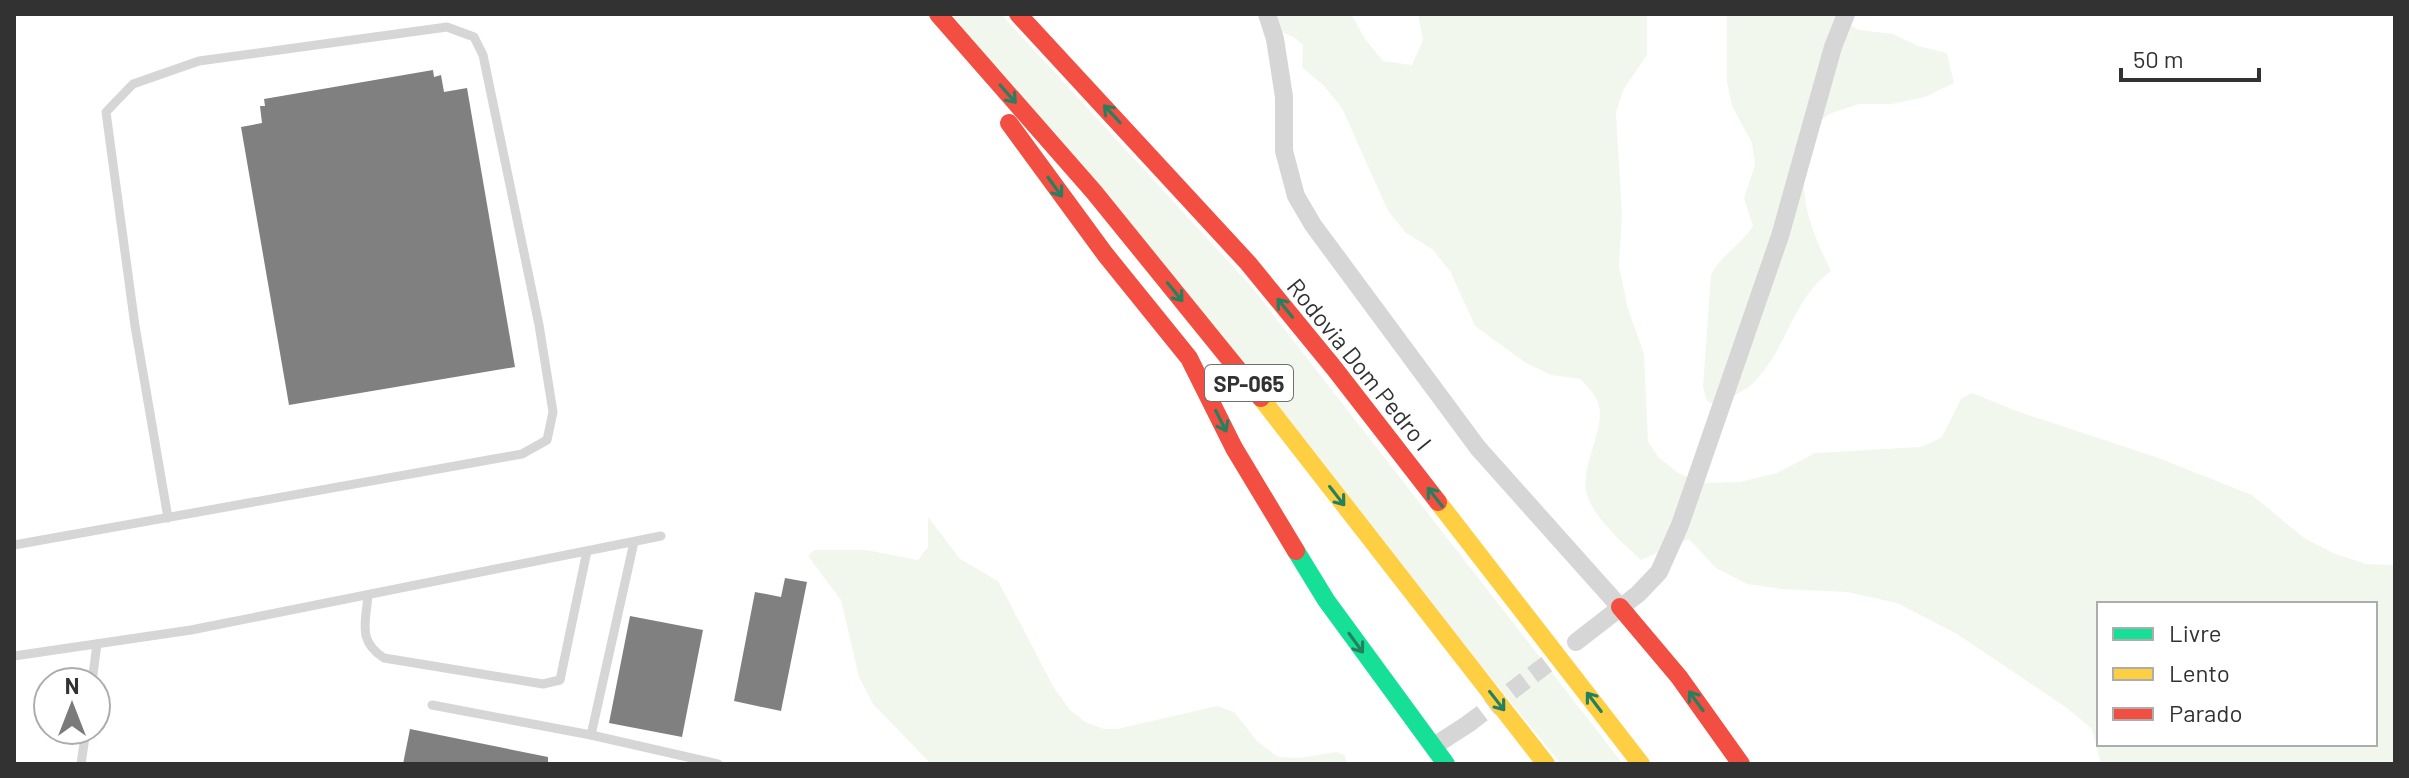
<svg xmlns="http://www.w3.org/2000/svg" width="2409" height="778" viewBox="0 0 2409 778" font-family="Barlow,sans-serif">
<rect width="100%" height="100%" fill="#fff"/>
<g fill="#f2f7ee" fill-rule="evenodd">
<path d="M952 14H1001L1251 286 1623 764H1561Z"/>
<path d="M1265 14H1351L1365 39 1383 61 1412 65 1423 40 1418 14H1647V55L1623 90 1616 113 1622 215 1619 265 1627 306 1644 354 1648 441 1658 457 1678 473 1702 483 1740 482 1777 473 1815 453 1921 447 1942 437 1961 399 1972 393 2019 412 2156 457 2252 495 2304 538 2333 553 2366 564 2395 565V764H2101L2092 729 2067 708 1957 634 1897 603 1847 592 1781 589 1747 584 1716 568 1689 539 1641 560C1623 543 1591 516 1586 491 1581 462 1610 422 1596 398 1592 391 1586 385 1580 379L1551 375 1526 363 1475 326 1450 271 1432 249 1406 233 1388 211 1342 108 1324 86 1302 67 1303 45 1295 38 1271 27ZM2099 604H2375V744H2099Z"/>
<path d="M1727 14H1837L1835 19 1860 30 1893 34 1918 46 1947 53 1954 83 1925 97 1892 104H1859L1829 114 1807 132C1799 193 1804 215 1831 271 1792 299 1787 350 1753 383 1744 393 1726 398 1715 405L1707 401 1703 387 1711 275C1721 255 1741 245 1753 226L1744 198 1755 165 1752 143 1732 106 1727 82Z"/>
<path d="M928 517 960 559 998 581 1053 686 1069 709 1085 722 1104 729H1117L1217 706 1234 712 1257 741 1278 757 1300 758 1336 752 1345 755 1346 764H931L873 704 859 677 841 600 808 556 814 550H866L918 560 928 547Z"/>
</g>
<g fill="#808080">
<path d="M433 70 434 77 441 75 444 92 467 88 515 367 289 405 241 127 262 123 260 106H265L264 99Z"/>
<path d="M785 578 807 582 781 711 734 701 755 592 781 597Z"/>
<path d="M630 616 703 630 682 737 609 723Z"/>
<path d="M410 729 548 757V764H403Z"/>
</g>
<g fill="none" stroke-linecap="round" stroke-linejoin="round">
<path stroke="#d6d6d6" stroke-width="18" stroke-dasharray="18 9" stroke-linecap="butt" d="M1468 724 1564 651"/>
<g stroke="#d6d6d6" stroke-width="9">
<path d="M14 545 522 454 547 440 553 412 539 325 483 55 474 37 447 27 199 61 133 84 106 112 135 326 168 518"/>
<path d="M368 595C366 622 357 641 384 658L543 684 560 680 587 551"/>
<path d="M14 656 191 630 661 536"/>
<path d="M92 682 97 644"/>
<path d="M432 705 591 735 718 764"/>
<path d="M591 735 634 542"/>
<path d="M81 764 86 730"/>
</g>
<g stroke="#d6d6d6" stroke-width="18">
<path d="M1267 14 1275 39 1284 97V151L1296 196 1313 225 1478 448 1620 607"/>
<path d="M1576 642 1638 594 1659 572 1680 525 1780 236 1833 47 1846 14"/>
<path d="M1434 746 1468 724"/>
</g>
<path stroke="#16e098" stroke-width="18" d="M1296 551 1326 600 1446 764"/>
<g stroke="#ffcf43" stroke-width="18">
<path d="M1261 398 1546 764"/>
<path d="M1438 502 1641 764"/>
</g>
<g stroke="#f24e42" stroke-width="18">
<path d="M938 14 1094 192 1261 398"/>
<path d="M1018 14 1248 263 1334 368 1438 502"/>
<path d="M1009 123 1105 254 1189 358 1234 448 1296 551"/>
<path d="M1620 607 1679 677 1741 764"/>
</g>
</g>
<defs><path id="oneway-shaft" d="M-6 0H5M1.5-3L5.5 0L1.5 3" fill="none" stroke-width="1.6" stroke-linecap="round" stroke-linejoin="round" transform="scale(2)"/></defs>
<g stroke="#258060">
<use href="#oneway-shaft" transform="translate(1008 94) rotate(49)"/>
<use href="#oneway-shaft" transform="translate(1112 114) rotate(-133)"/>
<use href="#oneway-shaft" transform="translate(1055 187) rotate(54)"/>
<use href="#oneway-shaft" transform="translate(1175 292) rotate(51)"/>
<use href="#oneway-shaft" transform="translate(1285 308) rotate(-129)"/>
<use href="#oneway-shaft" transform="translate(1221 421) rotate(63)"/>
<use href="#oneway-shaft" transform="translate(1337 496) rotate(52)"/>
<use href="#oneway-shaft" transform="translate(1435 497) rotate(-128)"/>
<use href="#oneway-shaft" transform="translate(1356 643) rotate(54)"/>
<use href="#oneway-shaft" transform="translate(1497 701) rotate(52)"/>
<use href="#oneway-shaft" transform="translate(1696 701) rotate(-126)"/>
<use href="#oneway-shaft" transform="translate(1594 702) rotate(-127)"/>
</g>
<g text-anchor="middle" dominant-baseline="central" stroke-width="8" stroke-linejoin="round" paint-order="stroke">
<rect fill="#fff" stroke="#707070" stroke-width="2" x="1205" y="365" width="88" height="36" rx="6"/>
<g font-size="22" font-weight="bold" fill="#323232">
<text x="1249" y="383">SP-065</text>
</g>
<g font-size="24" fill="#323232" stroke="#fff">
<text transform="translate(1360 364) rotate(51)">Rodovia Dom Pedro I</text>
</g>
</g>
<rect width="2409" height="778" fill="none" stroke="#323232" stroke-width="32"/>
<rect x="2097" y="602" width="280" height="144" fill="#ffffff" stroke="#adadad" stroke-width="2"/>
<rect x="2113" y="628" width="40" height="12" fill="#16e098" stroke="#adadad" stroke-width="2"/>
<text x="2169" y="642" font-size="24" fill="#323232">Livre</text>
<rect x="2113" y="668" width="40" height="12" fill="#ffcf43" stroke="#adadad" stroke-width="2"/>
<text x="2169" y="682" font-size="24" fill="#323232">Lento</text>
<rect x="2113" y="708" width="40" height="12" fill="#f24e42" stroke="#adadad" stroke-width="2"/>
<text x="2169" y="722" font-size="24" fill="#323232">Parado</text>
<g transform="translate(72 706)"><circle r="38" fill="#ffffff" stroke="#adadad" stroke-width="2"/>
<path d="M0-6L14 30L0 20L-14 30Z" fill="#7a7a7a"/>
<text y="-12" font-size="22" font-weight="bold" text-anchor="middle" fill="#323232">N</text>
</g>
<path d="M2121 68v12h138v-12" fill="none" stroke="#323232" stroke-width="4"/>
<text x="2133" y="68" font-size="24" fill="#323232" stroke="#ffffff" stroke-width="6" paint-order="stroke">50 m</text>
</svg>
